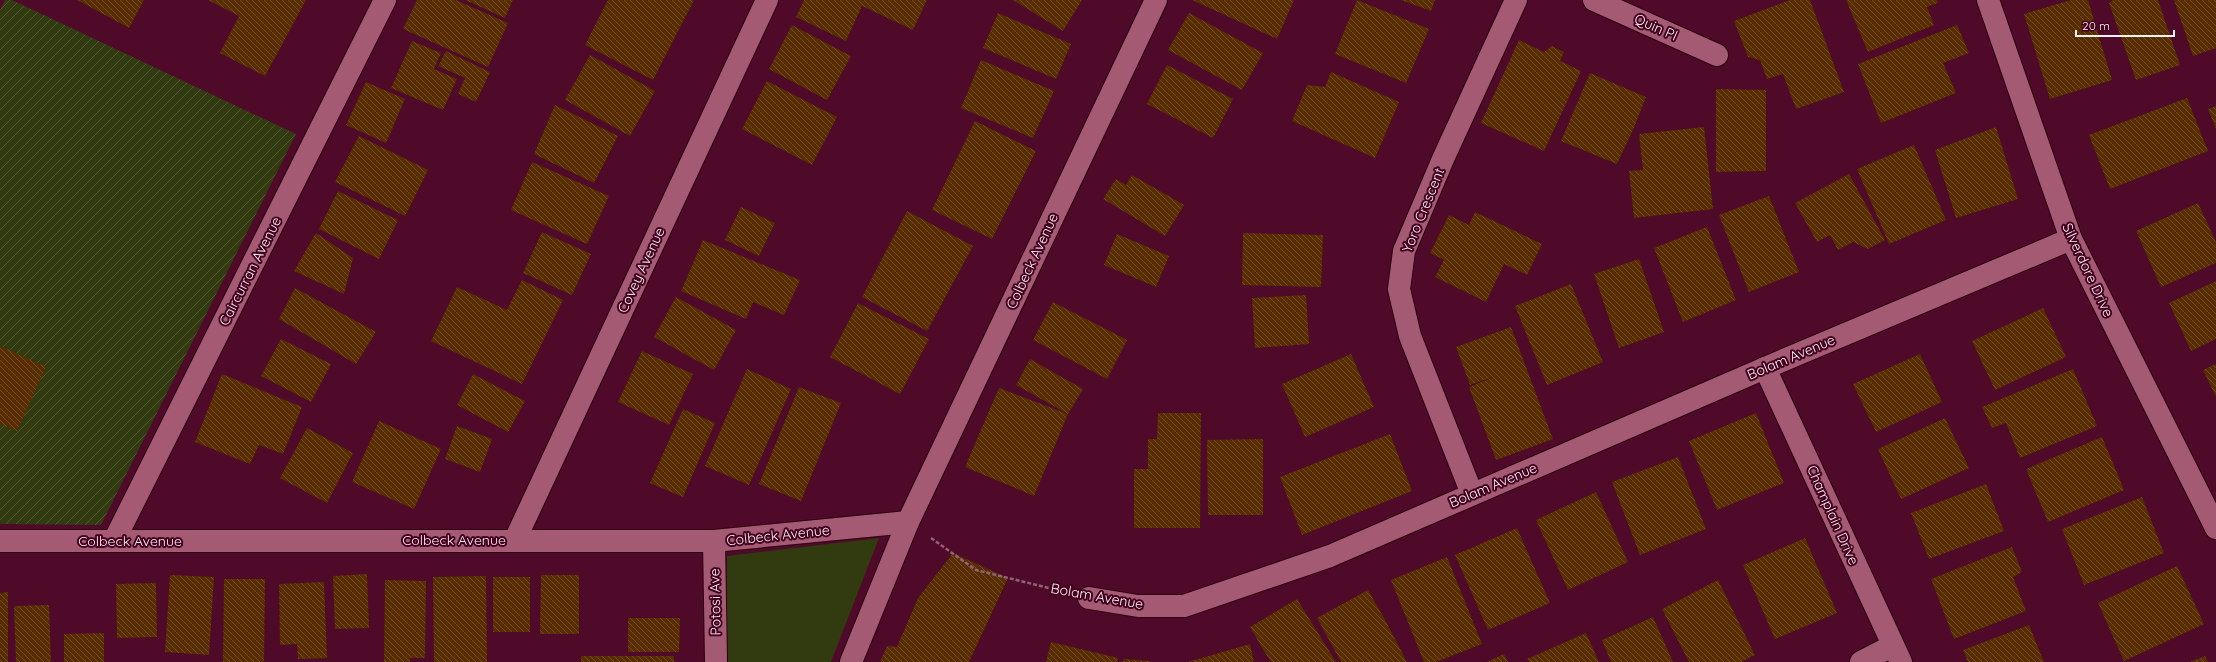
<svg xmlns="http://www.w3.org/2000/svg" width="2216" height="662" viewBox="0 0 2216 662" font-family="Quicksand,sans-serif">
<defs>
<pattern id="garden-furrows" width="10" height="10" patternUnits="userSpaceOnUse"><rect width="10" height="10" fill="#323a10"/><path d="M-1 1l2-2M0 10L10 0M9 11l2-2" fill="none" stroke="#515733"/></pattern>
<pattern id="building-back-hatch" width="6" height="6" patternUnits="userSpaceOnUse"><rect width="6" height="6" fill="#582d00"/><path d="M-1 5l2 2M0 0l6 6M5-1l2 2" fill="none" stroke="#714c26"/></pattern>
</defs>
<rect width="100%" height="100%" fill="#4f0929"/>
<path fill="#323a10" d="M879 538 831 662H725L727 556Z"/>
<path fill="url(#garden-furrows)" d="M5 0H12L296 134 101 525 0 524V10Z"/>
<g fill="url(#building-back-hatch)">
<path d="M77 0H144L129 28Z"/>
<path d="M208 0H306L265 76 220 53 239 16Z"/>
<path d="M417 0H456L508 23 488 67 403 29Z"/>
<path d="M465 0H513L505 18Z"/>
<path d="M608 0H694L653 80 585 45Z"/>
<path d="M804 0H927L913 30 862 6 846 41 796 17Z"/>
<path d="M1013 0H1082L1063 31Z"/>
<path d="M1192 0H1294L1277 39Z"/>
<path d="M1357 0 1429 29 1406 83 1335 54Z"/>
<path d="M1401 0H1435L1431 11Z"/>
<path d="M1790 0H1810L1844 92 1796 109 1783 74 1767 79 1760 60 1748 57 1734 21Z"/>
<path d="M1846 0H1937L1938 3 1927 7 1934 25 1868 52Z"/>
<path d="M2071 0H2088L2112 80 2050 99 2024 14Z"/>
<path d="M2113 0H2158L2180 65 2136 80 2109 3Z"/>
<path d="M2174 0H2216V48L2193 56Z"/>
<path d="M998 13 1071 44 1056 79 983 48Z"/>
<path d="M1189 13 1263 53 1242 90 1168 50Z"/>
<path d="M792 25 851 56 827 100 769 69Z"/>
<path d="M1957 25 1969 53 1943 63 1956 93 1881 123 1858 64Z"/>
<path d="M1519 40 1544 52 1552 46 1564 52 1560 61 1581 71 1544 151 1481 123Z"/>
<path d="M412 41 441 53 434 69 457 79 443 110 391 88Z"/>
<path d="M446 51 490 72 476 102 458 94 465 78 438 66Z"/>
<path d="M590 55 655 91 630 136 565 100Z"/>
<path d="M981 60 1054 91 1033 138 961 108Z"/>
<path d="M1167 65 1233 99 1213 138 1147 104Z"/>
<path d="M1331 72 1399 102 1375 158 1292 121 1307 85 1325 87Z"/>
<path d="M1590 73 1646 97 1633 130 1617 164 1561 141Z"/>
<path d="M767 81 837 117 812 165 742 129Z"/>
<path d="M366 82 405 99 386 143 346 125Z"/>
<path d="M1716 89 1766 90V171L1716 172Z"/>
<path d="M2187 98 2208 151 2110 189 2089 135Z"/>
<path d="M555 105 618 136 594 183 534 154Z"/>
<path d="M2216 106V129L2208 109Z"/>
<path d="M975 121 1036 151 992 239 932 210Z"/>
<path d="M1704 127 1713 209 1634 218 1629 171 1643 170 1639 134Z"/>
<path d="M1996 127 2018 199 1956 218 1935 150Z"/>
<path d="M359 136 428 170 405 216 335 182Z"/>
<path d="M1914 145 1946 220 1889 244 1857 169Z"/>
<path d="M532 162 609 196 587 244 511 210Z"/>
<path d="M1849 174 1885 240 1868 249 1853 242 1838 250 1830 235 1817 242 1795 203Z"/>
<path d="M1132 175 1184 205 1165 236 1103 199 1116 179 1126 185Z"/>
<path d="M338 191 398 220 379 259 319 229Z"/>
<path d="M1769 196 1799 272 1749 292 1719 215Z"/>
<path d="M2198 203 2216 242V263L2161 287 2136 231Z"/>
<path d="M741 207 775 223 759 256 725 240Z"/>
<path d="M907 211 973 246 927 331 862 297Z"/>
<path d="M1475 212 1542 244 1527 275 1504 264 1486 302 1435 277 1444 260 1430 253 1449 215 1469 225Z"/>
<path d="M1707 227 1736 300 1683 322 1654 248Z"/>
<path d="M542 232 591 254 572 295 523 273Z"/>
<path d="M316 233 353 258 344 294 294 271Z"/>
<path d="M1243 233 1323 235 1321 287 1242 285Z"/>
<path d="M1117 234 1169 256 1156 287 1104 265Z"/>
<path d="M703 240 800 280 784 315 753 302 746 319 681 291Z"/>
<path d="M1639 259 1664 332 1619 348 1594 274Z"/>
<path d="M522 280 563 300 522 384 431 341 457 287 507 310Z"/>
<path d="M2216 281V339L2191 351 2169 303Z"/>
<path d="M1571 284 1603 362 1547 385 1515 306Z"/>
<path d="M295 288 376 332 356 364 279 319Z"/>
<path d="M1306 295 1309 344 1255 348 1252 298Z"/>
<path d="M676 297 736 330 714 370 654 337Z"/>
<path d="M1053 302 1127 340 1107 379 1033 340Z"/>
<path d="M858 303 929 339 900 394 830 357Z"/>
<path d="M2043 308 2066 357 1995 390 1972 341Z"/>
<path d="M1511 327 1553 439 1496 460 1469 387 1496 376 1470 385 1456 347Z"/>
<path d="M281 339 331 364 311 402 261 376Z"/>
<path d="M0 346 46 367 17 431 0 424Z"/>
<path d="M642 351 693 374 669 425 618 402Z"/>
<path d="M1351 354 1374 407 1305 437 1282 384Z"/>
<path d="M1920 354 1942 402 1876 432 1853 384Z"/>
<path d="M1030 359 1083 389 1068 414 1034 496 965 467 999 388 1068 414 1016 385Z"/>
<path d="M2216 364V397L2203 370Z"/>
<path d="M747 369 791 389 749 485 705 466Z"/>
<path d="M2073 369 2097 426 2020 458 2006 423 1992 428 1982 407Z"/>
<path d="M222 374 302 407 283 454 259 445 250 464 195 442Z"/>
<path d="M473 374 525 401 508 432 457 405Z"/>
<path d="M799 387 841 403 801 501 759 484Z"/>
<path d="M683 409 715 423 683 497 650 483Z"/>
<path d="M1158 413H1201L1200 528H1134V469H1148V439H1157Z"/>
<path d="M1756 413 1784 483 1717 510 1689 441Z"/>
<path d="M1945 418 1969 468 1901 499 1878 449Z"/>
<path d="M379 421 441 449 414 509 352 482Z"/>
<path d="M457 426 492 439 480 472 445 459Z"/>
<path d="M307 428 353 453 327 503 280 478Z"/>
<path d="M1390 434 1412 491 1302 535 1280 477Z"/>
<path d="M2102 437 2124 490 2048 522 2026 469Z"/>
<path d="M1263 439V515H1208L1207 440Z"/>
<path d="M1678 457 1706 529 1640 555 1612 482Z"/>
<path d="M1986 484 2004 531 1929 559 1911 513Z"/>
<path d="M1596 492 1628 562 1568 590 1536 520Z"/>
<path d="M2142 497 2164 553 2084 585 2062 529Z"/>
<path d="M1517 528 1550 603 1488 630 1455 555Z"/>
<path d="M1805 538 1837 613 1775 639 1743 565Z"/>
<path d="M2012 547 2022 572 2013 577 2026 611 1954 639 1931 579Z"/>
<path d="M953 553 1008 578 969 662H880L887 646 897 647 918 598Z"/>
<path d="M1447 557 1482 644 1436 662H1424L1391 580Z"/>
<path d="M2177 566 2204 624 2124 661 2098 603Z"/>
<path d="M367 574 369 628 335 629 333 576Z"/>
<path d="M170 575 214 577 209 655 165 652Z"/>
<path d="M541 575H579V634H540Z"/>
<path d="M486 576 487 662H434L433 577Z"/>
<rect x="493" y="577" width="37" height="55"/>
<path d="M224 579H265L264 662H223Z"/>
<path d="M385 580 426 581 425 658H410V662H384Z"/>
<path d="M1718 580 1755 655 1741 662H1689L1662 609Z"/>
<path d="M324 582 327 658 298 659 297 644 280 645 279 584Z"/>
<path d="M156 583 157 637 117 638 116 584Z"/>
<path d="M1368 590 1384 618 1407 662H1341L1317 618Z"/>
<path d="M8 592V662H0V593Z"/>
<path d="M1297 599 1336 662H1271L1261 646 1250 627Z"/>
<path d="M49 605 51 662H16L14 606Z"/>
<path d="M1653 617 1673 662H1611L1602 640Z"/>
<path d="M628 618H680L679 652H628Z"/>
<path d="M2029 625 2044 662H1968L1963 650Z"/>
<path d="M104 633V662H64V634Z"/>
<path d="M1586 633 1599 662H1529L1527 659Z"/>
<path d="M1051 642 1118 658 1117 662H1046Z"/>
<path d="M1250 644 1254 662H1188Z"/>
<path d="M1504 654 1508 662H1487Z"/>
<rect x="581" y="656" width="93" height="6"/>
<path d="M2205 656 2208 662H2190Z"/>
<path d="M1124 659 1150 661V662H1123Z"/>
</g>
<g fill="none" stroke-linecap="round" stroke-linejoin="round">
<defs>
<g id="minor">
<path d="M1594 0 1717 55"/>
<path d="M1988 0 2071 239 2216 528"/>
<path d="M1765 368 1901 662"/>
<path d="M1472 494 1410 336 1399 289 1404 251 1443 159 1516 0"/>
<path d="M515 540 767 0"/>
<path d="M0 541H714L908 522"/>
<path d="M114 541 385 0"/>
<path d="M714 541 716 662"/>
<path d="M1089 598 1138 606H1184L1330 556 1765 368 2071 239"/>
<path d="M851 662 908 522 1156 0"/>
<path d="M1861 662 1892 646"/>
</g>
</defs>
<use href="#minor" stroke="#2c0012" stroke-width="24"/>
<path stroke="#916277" stroke-width="2.5" stroke-dasharray="4 2" stroke-linecap="butt" d="M931 538 976 570 1061 591"/>
<use href="#minor" stroke="#a55a73" stroke-width="22"/>
</g>
<g text-anchor="middle" dominant-baseline="central" stroke-width="4" stroke-linejoin="round" paint-order="stroke">
<g font-size="14" fill="#faf1f4" stroke="#43001f">
<text transform="translate(1656 27) rotate(24)">Quin Pl</text>
<text transform="translate(1423 210) rotate(-68)">Yoro Crescent</text>
<text transform="translate(1032 261) rotate(-65)">Colbeck Avenue</text>
<text transform="translate(641 270) rotate(-65)">Covey Avenue</text>
<text transform="translate(2088 270) rotate(65)">Silverdore Drive</text>
<text transform="translate(250 271) rotate(-63)">Caircurran Avenue</text>
<text transform="translate(1791 357) rotate(-23)">Bolam Avenue</text>
<text transform="translate(1493 485) rotate(-23)">Bolam Avenue</text>
<text transform="translate(1833 515) rotate(66)">Champlain Drive</text>
<text transform="translate(778 535) rotate(-6)">Colbeck Avenue</text>
<text x="454" y="540">Colbeck Avenue</text>
<text x="130" y="541">Colbeck Avenue</text>
<text transform="translate(1097 596) rotate(10)">Bolam Avenue</text>
<text transform="translate(715 602) rotate(-91)">Potosi Ave</text>
</g>
</g>
<path d="M2076 30v6h98v-6" fill="none" stroke="#faf1f4" stroke-width="2"/>
<text x="2082" y="30" font-size="12" fill="#faf1f4" stroke="#43001f" stroke-width="3" paint-order="stroke">20 m</text>
</svg>
